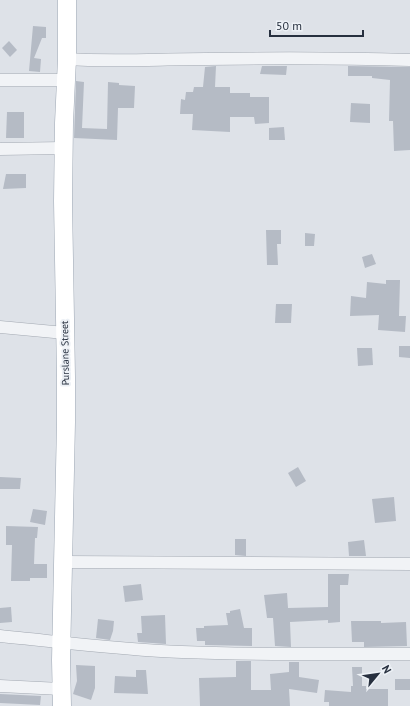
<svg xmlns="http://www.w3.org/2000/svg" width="410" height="706" viewBox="0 0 410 706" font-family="'PT Sans',sans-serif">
<rect width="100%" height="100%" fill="#dee2e8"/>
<g fill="#b5bbc5">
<path d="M33 26 46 27V38H42L34 58 41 59 40 72 29 71Z"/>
<path d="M9 41 17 50 10 57 2 48Z"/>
<path d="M216 66 215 87H230V93H250V97H269V123L255 124 254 117H230V132L192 130 193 114H180L181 99 185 100 186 92H193L194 87H203L205 67Z"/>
<path d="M262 66H287L286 75 260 74Z"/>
<path d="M348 66 410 67V150L394 151 393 121H389L390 80 372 78V76H348Z"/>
<path d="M76 81 84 82 82 128 107 129 108 82 119 83V85L135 86 134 108H118L117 140 74 138Z"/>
<path d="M351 103 370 104V123L350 122Z"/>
<path d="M7 112H24V138H6Z"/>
<path d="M284 127 285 140H269V128Z"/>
<path d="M6 174H26V188L3 189Z"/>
<path d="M266 230H281V244H277L278 265H267Z"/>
<path d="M305 233 315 234 314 246H305Z"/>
<path d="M372 254 376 264 365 268 362 257Z"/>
<path d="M386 280H400L399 316H406L405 332 378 330 379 315 350 316 351 296 366 298 367 282 386 284Z"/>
<path d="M276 304H292L291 323H275Z"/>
<path d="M399 346H410V358L399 357Z"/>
<path d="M357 348H372L373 365 358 366Z"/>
<path d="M298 467 306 481 296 487 288 473Z"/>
<path d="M0 477 21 478 20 489H0Z"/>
<path d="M394 497 396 521 375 523 372 499Z"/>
<path d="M33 509 47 511 45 525 30 522Z"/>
<path d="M6 526 38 527 37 538H35L34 564H47V578H30V581H11L12 545H6Z"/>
<path d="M235 539H246V556L235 555Z"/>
<path d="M364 540 366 556H349L348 542Z"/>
<path d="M328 574H349L348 585H340V622L328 623V620L290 622 291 647 275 646 273 618H267L264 595 287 593 288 608 328 607Z"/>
<path d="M141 584 143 600 125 602 123 586Z"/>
<path d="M11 607 12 622 0 623V608Z"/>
<path d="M240 609 244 628H252V646L205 645V641H197L196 628H204V626L228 625 226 613H230V611Z"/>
<path d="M165 615 166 644 138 642 137 633H142L141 616Z"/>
<path d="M98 619 114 621 113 631 110 640 96 638Z"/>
<path d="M351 621H381V623L406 622 407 646 364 647V642H352Z"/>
<path d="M236 661H251V690H271L270 674 289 672V662H299V677L319 680 317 693 289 689 290 706H200L199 678 236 677Z"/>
<path d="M76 665 95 666V688L91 700 73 694 77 681Z"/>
<path d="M352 667H362V686H366V689H388V706H329V702H324L325 690 351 692V686H353Z"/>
<path d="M136 670H146L148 694 114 693 115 676 136 677Z"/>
<rect x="395" y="679" width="15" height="11"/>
<path d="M0 694 41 696 40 705 0 703Z"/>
</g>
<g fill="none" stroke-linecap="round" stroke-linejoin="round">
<defs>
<g id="minor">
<path d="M67 59C113 62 160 59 206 59 274 58 342 58 410 60"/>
<path d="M0 80H66"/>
<path d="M0 149 63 148"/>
<path d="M0 327 65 333"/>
<path d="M63 562 410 564"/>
<path d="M0 636C61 642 121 650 182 652 258 655 334 654 410 654"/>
<path d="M0 686 61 689"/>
</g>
<path id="primary" d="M62 706 61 660 66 422V377L63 201 64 123 67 59V0"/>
</defs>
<use href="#minor" stroke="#a3a9b2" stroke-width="13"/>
<use href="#primary" stroke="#9da7b4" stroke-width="19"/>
<use href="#minor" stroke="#f1f3f6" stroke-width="12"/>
<use href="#primary" stroke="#fff" stroke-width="18"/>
</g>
<g text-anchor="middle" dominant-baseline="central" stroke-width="4" stroke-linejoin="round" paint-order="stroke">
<g font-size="10" fill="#27303f" stroke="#edf1f6">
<text transform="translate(65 353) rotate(-91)">Purslane Street</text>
</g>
</g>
<g transform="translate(378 674) rotate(61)" stroke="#edf1f6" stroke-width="3" paint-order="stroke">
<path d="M0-3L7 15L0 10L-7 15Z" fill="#27303f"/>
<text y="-6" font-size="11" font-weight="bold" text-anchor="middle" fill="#27303f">N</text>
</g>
<path d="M270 30v6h93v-6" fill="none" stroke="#27303f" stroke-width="2"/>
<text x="276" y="30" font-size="12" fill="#27303f" stroke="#edf1f6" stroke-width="3" paint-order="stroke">50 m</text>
</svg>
